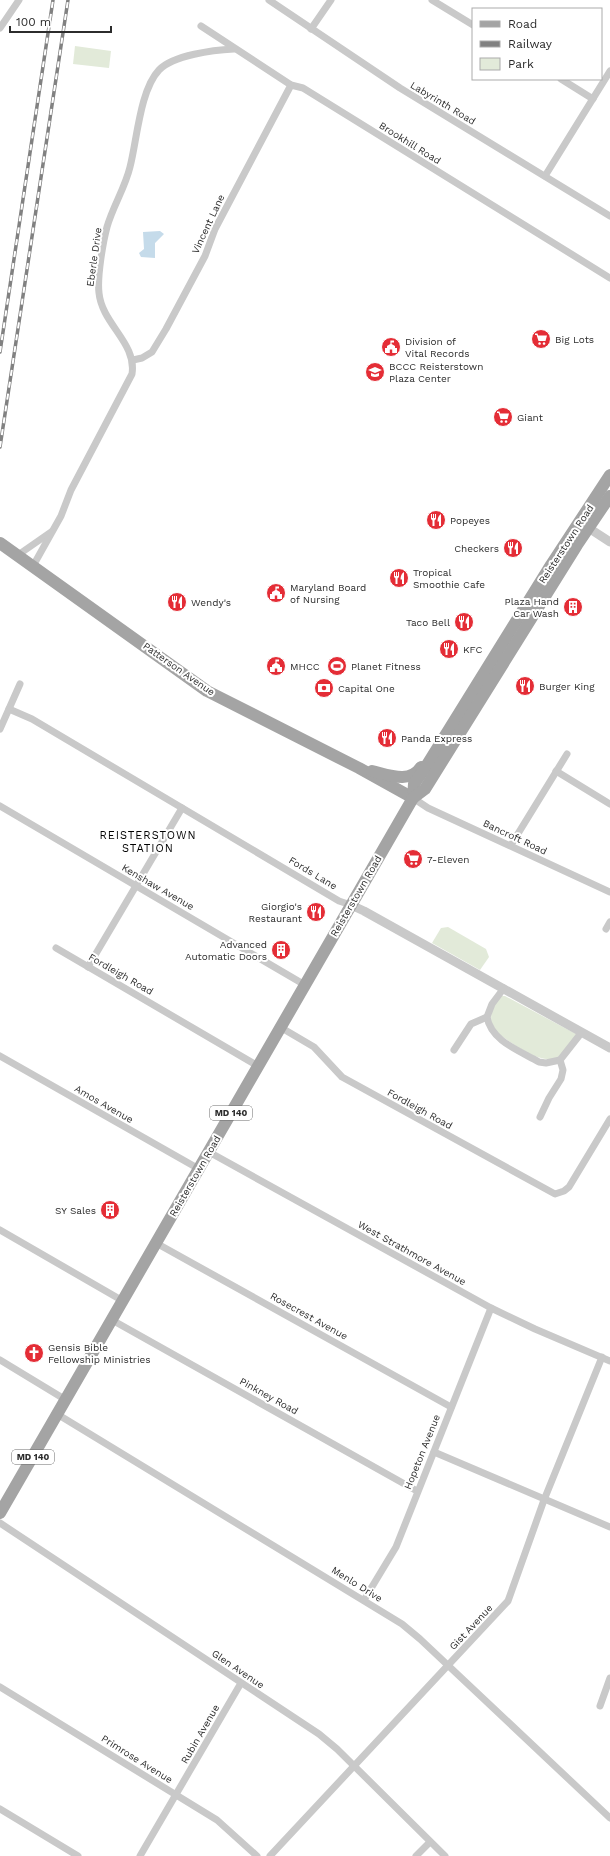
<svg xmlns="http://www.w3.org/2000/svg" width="610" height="1856" viewBox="0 0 610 1856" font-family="'Work Sans',sans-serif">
<rect width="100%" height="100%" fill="#fff"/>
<g fill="#e2ead9">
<path d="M75 46 111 51 109 68 73 64Z"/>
<path d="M448 927 486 949 489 957 480 970 432 943 441 928Z"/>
<path d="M501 996H505L578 1035C572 1042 566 1051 559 1056 543 1069 508 1040 493 1030 489 1016 491 1007 501 996Z"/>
</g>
<path fill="#c5dbea" d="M160 231 164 234 155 243V258L141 257 139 253 144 249 143 232Z"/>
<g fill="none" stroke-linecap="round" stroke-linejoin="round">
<g stroke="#c9c9c9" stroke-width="7">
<path d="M269 0 400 88 610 216"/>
<path d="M432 0 473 25"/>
<path d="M201 26 291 85 303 88 610 278"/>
<path d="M0 28 19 0"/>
<path d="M311 29 331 0"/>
<path d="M561 79 593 99"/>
<path d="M545 176 610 71"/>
<path d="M133 360 142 358 152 352 166 329 205 256 215 229 291 85"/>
<path d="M18 555 51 532"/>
<path d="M33 566 61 516 71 490 132 374C137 343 102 324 99 293 97 277 103 242 107 227 113 206 125 188 130 167 137 140 140 90 159 70 173 55 214 50 234 49"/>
<path d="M9 709 32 719 339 901 351 905"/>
<path d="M0 729 20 684"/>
<path d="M556 771 610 804"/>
<path d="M413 798 428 808 610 892"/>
<path d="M0 806 305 985"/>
<path d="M511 845 567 754"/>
<path d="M606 929 610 922"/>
<path d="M56 948 258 1066"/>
<path d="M88 967 182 808"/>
<path d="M487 1017C491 1041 520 1051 539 1062L546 1063 560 1060"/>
<path d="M280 1027 314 1047 342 1077 555 1194 564 1191 569 1187 610 1119"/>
<path d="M454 1050 471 1024 487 1017 492 1004 504 988"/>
<path d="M0 1056 199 1169"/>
<path d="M540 1117 549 1098 561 1079 563 1070 560 1060 582 1032"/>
<path d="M209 1152 491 1308 535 1329 610 1361"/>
<path d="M0 1230 123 1301"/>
<path d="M156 1243 451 1407"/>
<path d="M112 1320 417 1491"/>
<path d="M0 1360 66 1400"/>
<path d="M57 1414 402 1624 420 1639 610 1818"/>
<path d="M434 1452 610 1527"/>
<path d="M0 1523 319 1734 337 1749 445 1856"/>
<path d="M364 1600 396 1547 491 1308"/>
<path d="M0 1687 217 1820 257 1856"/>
<path d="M600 1706 610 1678"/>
<path d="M0 1809 78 1856"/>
<path d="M140 1856 241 1683"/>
<path d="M270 1856 508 1601 544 1500 602 1357"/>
<path d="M416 1856 430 1842"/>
</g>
<g stroke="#c9c9c9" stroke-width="9">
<path d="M584 525 610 542"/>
<path d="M351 905 364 911 610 1048"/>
</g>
<g stroke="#a4a4a4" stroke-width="12">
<path d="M0 543 207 691 359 768 413 798"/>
<path d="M372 771C389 775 410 784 421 767"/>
<path d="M413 798 414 784 427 765 551 565 610 475"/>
<path d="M0 1513 413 798 425 789 577 545 610 496"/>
</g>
<defs>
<g id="rail">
<path d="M0 352 53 0"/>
<path d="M0 447 68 0"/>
</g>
</defs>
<use href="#rail" stroke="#818181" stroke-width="3.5"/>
<use href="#rail" stroke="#fff" stroke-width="2" stroke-dasharray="6" stroke-linecap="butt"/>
</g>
<defs>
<symbol id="supermarket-disc" viewBox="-11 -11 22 22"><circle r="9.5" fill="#e42d36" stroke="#fff"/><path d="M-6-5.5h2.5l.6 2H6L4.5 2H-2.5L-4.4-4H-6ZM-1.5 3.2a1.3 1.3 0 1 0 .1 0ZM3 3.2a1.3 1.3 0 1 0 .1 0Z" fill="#fff"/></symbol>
<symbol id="civic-disc" viewBox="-11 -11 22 22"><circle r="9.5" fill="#e42d36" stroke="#fff"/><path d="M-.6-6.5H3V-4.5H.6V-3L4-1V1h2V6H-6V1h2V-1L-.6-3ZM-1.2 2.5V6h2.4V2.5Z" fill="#fff"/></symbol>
<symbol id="university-disc" viewBox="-11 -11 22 22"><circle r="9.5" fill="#e42d36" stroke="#fff"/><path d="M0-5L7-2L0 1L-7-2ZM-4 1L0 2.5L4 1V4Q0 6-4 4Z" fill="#fff"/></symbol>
<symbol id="restaurant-disc" viewBox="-11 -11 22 22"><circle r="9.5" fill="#e42d36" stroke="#fff"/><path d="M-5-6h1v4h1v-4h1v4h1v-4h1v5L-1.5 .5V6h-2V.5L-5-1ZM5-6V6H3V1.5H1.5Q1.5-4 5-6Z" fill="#fff"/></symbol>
<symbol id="building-disc" viewBox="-11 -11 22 22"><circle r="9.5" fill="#e42d36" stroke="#fff"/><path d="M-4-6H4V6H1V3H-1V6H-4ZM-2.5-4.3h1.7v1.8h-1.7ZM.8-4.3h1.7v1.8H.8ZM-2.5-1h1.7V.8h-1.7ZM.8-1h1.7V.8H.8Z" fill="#fff"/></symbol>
<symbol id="stadium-disc" viewBox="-11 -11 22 22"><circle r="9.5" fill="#e42d36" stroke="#fff"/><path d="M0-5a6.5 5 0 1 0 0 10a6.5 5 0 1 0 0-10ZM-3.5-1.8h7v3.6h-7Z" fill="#fff"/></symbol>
<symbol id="bank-disc" viewBox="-11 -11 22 22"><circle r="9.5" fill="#e42d36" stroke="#fff"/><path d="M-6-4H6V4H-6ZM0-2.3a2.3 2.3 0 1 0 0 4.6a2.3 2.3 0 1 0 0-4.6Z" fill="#fff"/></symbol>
<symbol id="church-disc" viewBox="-11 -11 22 22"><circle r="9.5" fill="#e42d36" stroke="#fff"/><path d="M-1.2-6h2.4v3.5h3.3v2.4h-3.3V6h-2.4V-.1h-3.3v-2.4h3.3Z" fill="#fff"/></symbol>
</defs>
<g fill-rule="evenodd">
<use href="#supermarket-disc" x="530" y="328" width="22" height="22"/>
<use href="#civic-disc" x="380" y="336" width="22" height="22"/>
<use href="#university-disc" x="364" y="361" width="22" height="22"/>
<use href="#supermarket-disc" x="492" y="406" width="22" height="22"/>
<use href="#restaurant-disc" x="425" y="509" width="22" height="22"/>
<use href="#restaurant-disc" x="502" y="537" width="22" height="22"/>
<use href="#restaurant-disc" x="388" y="567" width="22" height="22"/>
<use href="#civic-disc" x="265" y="582" width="22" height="22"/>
<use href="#restaurant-disc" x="166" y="591" width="22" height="22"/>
<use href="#building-disc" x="562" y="596" width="22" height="22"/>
<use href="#restaurant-disc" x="453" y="611" width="22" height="22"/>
<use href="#restaurant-disc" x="438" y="638" width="22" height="22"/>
<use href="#civic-disc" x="265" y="655" width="22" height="22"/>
<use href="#stadium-disc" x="326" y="655" width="22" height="22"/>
<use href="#restaurant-disc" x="514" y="675" width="22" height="22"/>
<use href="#bank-disc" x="313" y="677" width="22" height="22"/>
<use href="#restaurant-disc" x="376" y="727" width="22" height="22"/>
<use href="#supermarket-disc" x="402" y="848" width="22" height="22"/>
<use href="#restaurant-disc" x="305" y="901" width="22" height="22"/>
<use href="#building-disc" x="270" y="939" width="22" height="22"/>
<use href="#building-disc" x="99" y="1199" width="22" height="22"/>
<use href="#church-disc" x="23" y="1342" width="22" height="22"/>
</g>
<g text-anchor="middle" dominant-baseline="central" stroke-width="4" stroke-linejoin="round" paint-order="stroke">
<g fill="#fff" stroke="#6b6b6b" stroke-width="1">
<rect x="210" y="1106" width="42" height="14" rx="3"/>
<rect x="12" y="1450" width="42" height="14" rx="3"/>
</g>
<g font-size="9" font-weight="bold" fill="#2c2c2c">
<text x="231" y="1113">MD 140</text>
<text x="33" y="1457">MD 140</text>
</g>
<g font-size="10" fill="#2c2c2c" stroke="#fff">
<text transform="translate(443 103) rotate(31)">Labyrinth Road</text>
<text transform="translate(410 143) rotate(32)">Brookhill Road</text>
<text transform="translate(208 224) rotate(-65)">Vincent Lane</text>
<text transform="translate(94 257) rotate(-82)">Eberle Drive</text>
<text transform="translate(566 544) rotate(-57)">Reisterstown Road</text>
<text transform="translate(179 669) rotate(35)">Patterson Avenue</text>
<text transform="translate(515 837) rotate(25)">Bancroft Road</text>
<text transform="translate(313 873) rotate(31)">Fords Lane</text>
<text transform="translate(158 887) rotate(30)">Kenshaw Avenue</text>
<text transform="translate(356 896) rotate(-60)">Reisterstown Road</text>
<text transform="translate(121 974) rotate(30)">Fordleigh Road</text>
<text transform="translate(104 1104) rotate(30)">Amos Avenue</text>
<text transform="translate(420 1109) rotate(29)">Fordleigh Road</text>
<text transform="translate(195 1176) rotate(-60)">Reisterstown Road</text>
<text transform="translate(412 1253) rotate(29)">West Strathmore Avenue</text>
<text transform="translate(309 1316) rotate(29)">Rosecrest Avenue</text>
<text transform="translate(269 1396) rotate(29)">Pinkney Road</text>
<text transform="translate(422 1452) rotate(-68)">Hopeton Avenue</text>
<text transform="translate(357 1584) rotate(32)">Menlo Drive</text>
<text transform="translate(471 1627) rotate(-47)">Gist Avenue</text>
<text transform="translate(238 1669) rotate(34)">Glen Avenue</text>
<text transform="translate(200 1734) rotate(-60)">Rubin Avenue</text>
<text transform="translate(137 1759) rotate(32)">Primrose Avenue</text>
</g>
<g font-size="10" fill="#2c2c2c" stroke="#fff" text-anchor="start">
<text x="555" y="339">Big Lots</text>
<text x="405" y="341">Division of<tspan x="405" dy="12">Vital Records</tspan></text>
<text x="389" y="366">BCCC Reisterstown<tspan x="389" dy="12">Plaza Center</tspan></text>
<text x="517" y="417">Giant</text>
<text x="450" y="520">Popeyes</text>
<text x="499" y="548" text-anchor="end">Checkers</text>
<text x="413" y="572">Tropical<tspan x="413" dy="12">Smoothie Cafe</tspan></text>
<text x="290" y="587">Maryland Board<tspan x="290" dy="12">of Nursing</tspan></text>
<text x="559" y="601" text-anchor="end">Plaza Hand<tspan x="559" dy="12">Car Wash</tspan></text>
<text x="191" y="602">Wendy's</text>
<text x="450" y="622" text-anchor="end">Taco Bell</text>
<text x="463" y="649">KFC</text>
<text x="290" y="666">MHCC</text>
<text x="351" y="666">Planet Fitness</text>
<text x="539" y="686">Burger King</text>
<text x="338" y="688">Capital One</text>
<text x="401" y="738">Panda Express</text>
<text x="427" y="859">7-Eleven</text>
<text x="302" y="906" text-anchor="end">Giorgio's<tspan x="302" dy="12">Restaurant</tspan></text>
<text x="267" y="944" text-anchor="end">Advanced<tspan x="267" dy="12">Automatic Doors</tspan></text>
<text x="96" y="1210" text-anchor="end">SY Sales</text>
<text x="48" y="1347">Gensis Bible<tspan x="48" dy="12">Fellowship Ministries</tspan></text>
</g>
<g font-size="11" letter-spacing="1" fill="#000" stroke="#fff">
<text x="148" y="835">REISTERSTOWN<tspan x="148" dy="13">STATION</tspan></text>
</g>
</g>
<rect x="472" y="8" width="130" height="72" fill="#ffffff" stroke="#ababab"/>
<rect x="480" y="21" width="20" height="6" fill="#a4a4a4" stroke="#ababab"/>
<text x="508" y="28" font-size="12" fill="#2c2c2c">Road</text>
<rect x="480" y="41" width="20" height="6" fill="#818181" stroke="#ababab"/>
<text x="508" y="48" font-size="12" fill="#2c2c2c">Railway</text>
<rect x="480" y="58" width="20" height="12" fill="#e2ead9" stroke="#ababab"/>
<text x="508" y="68" font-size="12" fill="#2c2c2c">Park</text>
<path d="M10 26v6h101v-6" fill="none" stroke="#2c2c2c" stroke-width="2"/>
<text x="16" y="26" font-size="12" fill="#2c2c2c" stroke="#ffffff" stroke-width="3" paint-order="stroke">100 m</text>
</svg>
